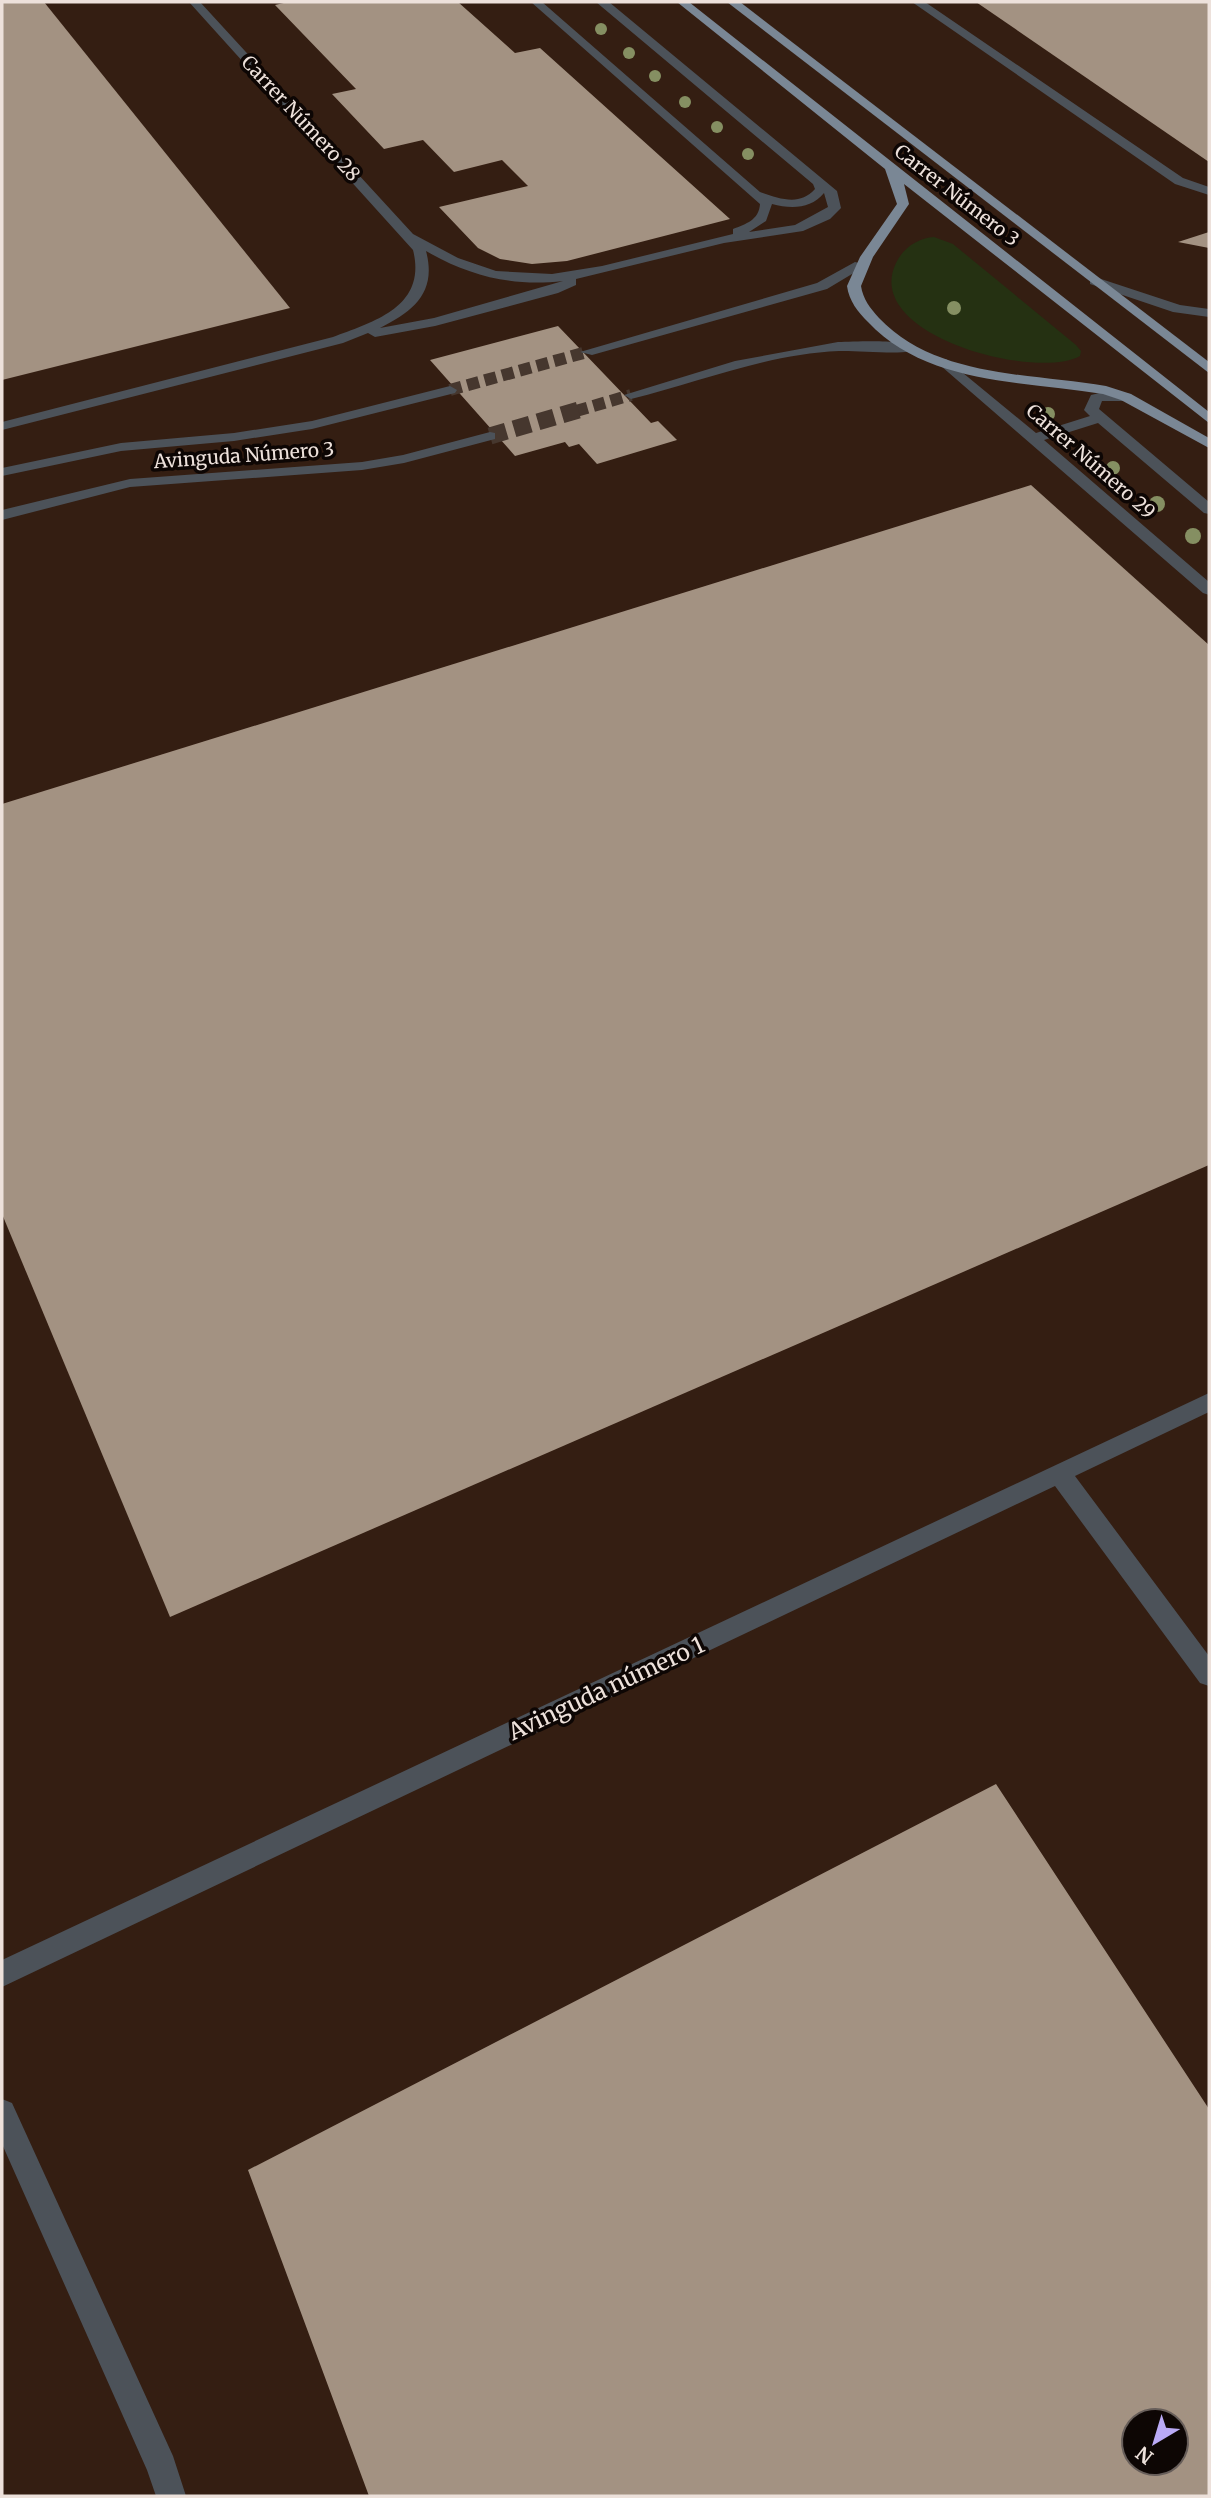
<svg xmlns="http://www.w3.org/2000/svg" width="1211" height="2498" viewBox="0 0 1211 2498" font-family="Merriweather,serif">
<rect width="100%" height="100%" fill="#291910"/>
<path fill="#341e12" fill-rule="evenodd" d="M2 2H1209V2496H2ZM1134 2421H1176V2463H1134Z"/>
<path fill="#253112" d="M934 237 953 244 1076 345 1081 351 1080 356C1036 381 861 335 896 263 903 248 918 238 934 237Z"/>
<g fill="#a39282" fill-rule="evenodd">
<path d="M2 2H44L290 308 2 380Z"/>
<path d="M288 2H458L515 53 540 48 730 219 567 261 532 264 500 259 478 248 439 207 528 186 502 160 454 172 423 140 384 149 332 94 356 89 275 5Z"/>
<path d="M976 2H1209V162Z"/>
<path d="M1209 232V248L1178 242Z"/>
<path d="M558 326 651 423 658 421 677 440 597 464 579 444 569 447 565 442 515 456 430 360Z"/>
<path d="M1031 485 1209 645V1165L170 1617 2 1214V804Z"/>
<path d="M996 1784 1209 2109V2496H369L248 2170ZM1134 2421H1176V2463H1134Z"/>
</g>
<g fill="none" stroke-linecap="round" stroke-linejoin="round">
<g stroke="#46372e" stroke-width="12" stroke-dasharray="12 6" stroke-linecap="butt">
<path d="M450 390 587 352"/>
<path d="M576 411 631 395"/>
</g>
<path stroke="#46372e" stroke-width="17" stroke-dasharray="17 8" stroke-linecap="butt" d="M490 436 582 409"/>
<g fill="#4c5259" fill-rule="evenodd">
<path d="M189 2H200L413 234 458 258 496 271 552 274 602 266 733 234V229C746 224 759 220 760 204L531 2H542L760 192C779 198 799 207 815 189L813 184 596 2H609L837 191 841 208 830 219 803 231 724 243 576 279V285L558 293 435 326 375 337 368 333 343 343 2 430V422L333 337C376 321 427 306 413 250ZM824 193 828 207 795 225 749 232 766 221 772 204C791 209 811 209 824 193ZM426 251C469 276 513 287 563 281L434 318 380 328C414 311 437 292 426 251Z"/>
<path d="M912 2H925L1183 178 1209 187V195L1175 184Z"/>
<path d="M855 262 867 265 827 289 592 355 580 352 817 283Z"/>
<path d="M1095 277 1180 305 1209 309V317L1173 312 1090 284V278Z"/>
<path d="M838 342C857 342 904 338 918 349 910 356 855 350 839 351 767 354 700 382 631 399L624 395 735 361Z"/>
<path d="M946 359 1036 433 1090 416 1084 410 1091 395 1108 391 1131 394 1133 397 1126 401H1102L1099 409 1209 502V514L1204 513 1098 423 1044 440 1209 582V595L1203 593 941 366 939 363Z"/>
<path d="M450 386 457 390 455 393 312 429 234 441 121 451 2 476V468L121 443 234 433 312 421Z"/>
<path d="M490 432 495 433V439L404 463 362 470 130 487 2 520V510L130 479 362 462 403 455Z"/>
<path d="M1209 1393V1412L1075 1476 1209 1656V1686L1200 1683 1055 1486 2 1987V1960Z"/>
<path d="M2 2099 12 2103 173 2456 186 2496H156L147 2470 2 2144Z"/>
</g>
<g fill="#7a8795" fill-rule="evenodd">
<path d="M677 2H689L1209 412V423L904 184 909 204 873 257 861 286C863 299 870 308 879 318 936 378 1030 373 1106 386L1131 394 1209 438V448L1121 400 1103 394C1024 381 927 385 868 322 858 312 849 301 847 286L860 257 897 204 885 169Z"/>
<path d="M727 2H740L1209 362V373Z"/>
</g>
</g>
<g fill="#858f62">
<circle cx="601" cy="29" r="6"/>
<circle cx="629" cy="53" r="6"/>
<circle cx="655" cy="76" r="6"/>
<circle cx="685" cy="102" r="6"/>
<circle cx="717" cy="127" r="6"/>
<circle cx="748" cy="154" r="6"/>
<circle cx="954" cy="308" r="7"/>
<circle cx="1048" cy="414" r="7"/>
<circle cx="1113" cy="468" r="7"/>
<circle cx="1157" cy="504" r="8"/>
<circle cx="1193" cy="536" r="8"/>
</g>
<g text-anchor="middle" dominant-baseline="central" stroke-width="7" stroke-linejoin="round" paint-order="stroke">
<g font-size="19" fill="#ede1db" stroke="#0d0604">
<text transform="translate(301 118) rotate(47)">Carrer Número 28</text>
<text transform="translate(957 195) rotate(38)">Carrer Número 3</text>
<text transform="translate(244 455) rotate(-4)">Avinguda Número 3</text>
<text transform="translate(1091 461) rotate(41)">Carrer Número 29</text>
</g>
<g font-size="23" fill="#ede1db" stroke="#0d0604">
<text transform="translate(606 1688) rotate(-25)">Avinguda número 1</text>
</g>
</g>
<rect width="1211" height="2498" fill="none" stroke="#ede1db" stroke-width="7"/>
<g transform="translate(1155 2442) rotate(218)"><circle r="33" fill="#0d0604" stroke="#675e5a" stroke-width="2"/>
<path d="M0-5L12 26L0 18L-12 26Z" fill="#baaaf6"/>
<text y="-10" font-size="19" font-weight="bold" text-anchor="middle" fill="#ede1db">N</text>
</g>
</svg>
